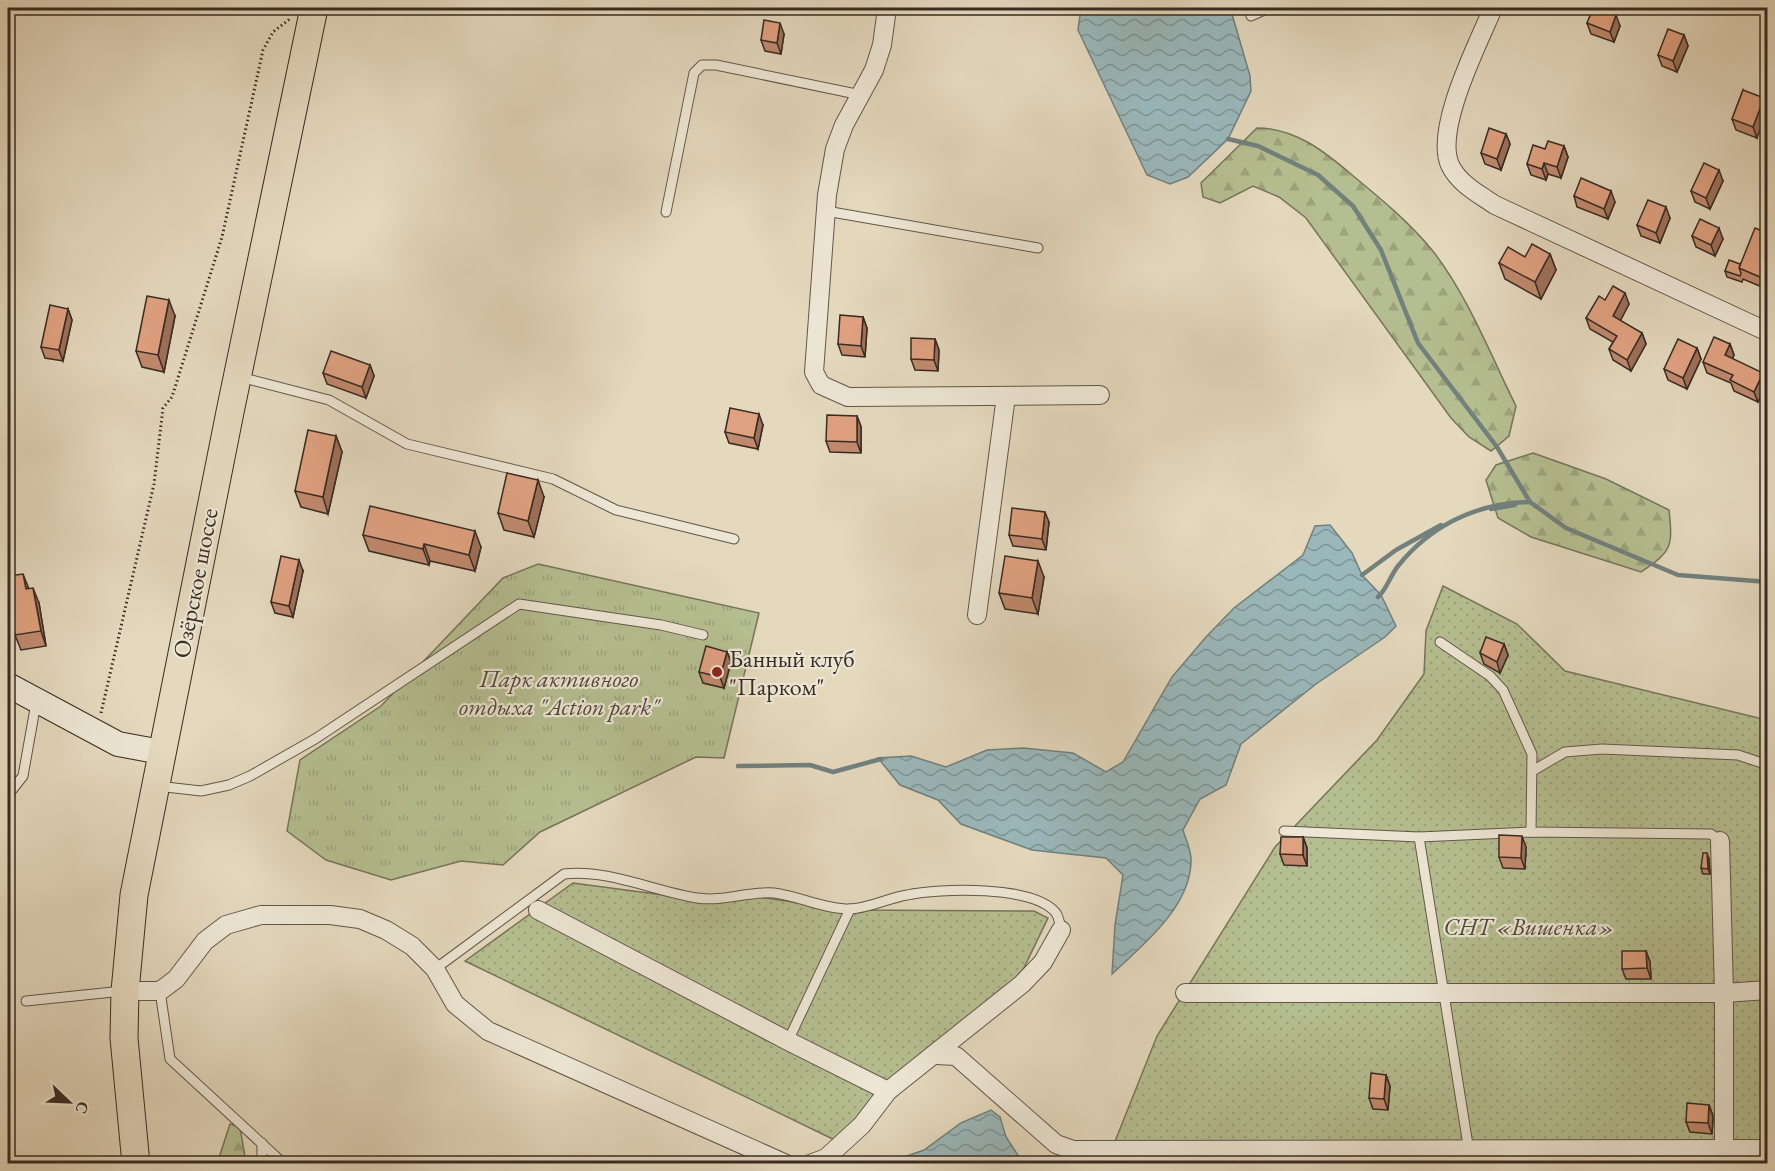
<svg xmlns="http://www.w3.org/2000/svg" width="1775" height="1171" viewBox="0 0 1775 1171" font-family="'EB Garamond',serif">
<defs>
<pattern id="grass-dots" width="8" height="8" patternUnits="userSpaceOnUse" patternTransform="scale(1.5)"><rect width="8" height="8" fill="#b5be90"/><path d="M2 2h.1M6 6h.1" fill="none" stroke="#9ca37c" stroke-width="1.8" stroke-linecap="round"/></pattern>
<pattern id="forest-firs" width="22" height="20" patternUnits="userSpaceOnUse" patternTransform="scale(1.5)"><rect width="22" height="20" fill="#b5be90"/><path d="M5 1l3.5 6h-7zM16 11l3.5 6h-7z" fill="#9ca37c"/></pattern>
<pattern id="park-tufts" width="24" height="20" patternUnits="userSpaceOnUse" patternTransform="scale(1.5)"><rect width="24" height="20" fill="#b5be90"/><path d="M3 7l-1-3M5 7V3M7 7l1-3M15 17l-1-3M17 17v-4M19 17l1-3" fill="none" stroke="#9ca37c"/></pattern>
<pattern id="water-waves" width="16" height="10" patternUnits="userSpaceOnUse" patternTransform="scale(1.5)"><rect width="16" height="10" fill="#9ab8bb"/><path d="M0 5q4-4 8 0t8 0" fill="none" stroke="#7e9698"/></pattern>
</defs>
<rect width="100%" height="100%" fill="#e4d8bd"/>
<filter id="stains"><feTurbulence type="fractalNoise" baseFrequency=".00333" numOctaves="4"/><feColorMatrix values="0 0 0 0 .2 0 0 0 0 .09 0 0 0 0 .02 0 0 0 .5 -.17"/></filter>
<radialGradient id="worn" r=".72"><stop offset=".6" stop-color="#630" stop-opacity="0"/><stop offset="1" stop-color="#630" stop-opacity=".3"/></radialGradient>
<g fill="url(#grass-dots)" stroke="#76745a" stroke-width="1.5">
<path d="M1443 586 1517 624 1565 671 1767 720V1163L1106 1164 1157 1036 1275 847 1377 740 1424 674 1426 631Z"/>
<path d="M573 883 671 896H751L848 910 1034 911 1048 918 1019 978 843 1144 465 961Z"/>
</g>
<g fill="url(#forest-firs)" stroke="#76745a" stroke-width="1.5">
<path d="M1257 128C1295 128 1324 151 1352 175 1380 198 1409 222 1432 250 1467 294 1491 356 1516 406L1509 436 1491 451 1469 437 1451 418 1306 218 1279 197 1253 186 1220 203 1203 197 1201 183Z"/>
<path d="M1533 453 1606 479 1669 510C1673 547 1672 551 1641 572L1531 537 1498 518 1486 480 1496 465Z"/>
<path d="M230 1124 240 1127 246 1163 217 1164Z"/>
</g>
<path fill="url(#park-tufts)" stroke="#76745a" stroke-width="1.5" d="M538 564 759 613 724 758 696 757 540 832 503 865 461 861 391 880 326 860 287 831 300 760 381 706 503 578Z"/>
<g fill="url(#water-waves)" stroke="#72807e" stroke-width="1.5">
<path d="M1081 8H1225L1232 14 1250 76 1251 91 1228 139 1188 177 1170 184 1147 175 1078 30Z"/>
<path d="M1330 525 1352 553 1362 575 1381 595 1396 626 1385 637 1316 684 1241 744 1226 785 1200 799 1183 830C1186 840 1192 852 1191 862 1190 907 1143 945 1112 974L1115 925 1123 875 1106 858 1032 850 961 824 938 800 900 785 878 758 911 756 946 767 987 750 1023 748 1073 753 1106 772 1123 762 1172 677 1206 637 1234 608 1303 555 1315 526Z"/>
<path d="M991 1110 1000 1117 1006 1137 1023 1163H887L924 1150 961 1123Z"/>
</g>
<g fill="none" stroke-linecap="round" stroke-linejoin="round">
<g stroke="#72807e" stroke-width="4.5">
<path d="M1228 139 1258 146 1318 175 1353 206 1381 250 1418 343 1497 447 1530 502 1566 528 1678 575 1768 582"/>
<path d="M1491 509 1515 505"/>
<path d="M1362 575 1396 550 1441 525"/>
<path d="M1378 597C1387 589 1390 576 1398 566 1431 525 1477 503 1530 502"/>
<path d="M738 766 810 765 833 772 881 759"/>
</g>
<defs>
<g id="service">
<path d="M1251 16 1269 8"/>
<path d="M826 211 1038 248"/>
<path d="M666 212 694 73 702 65H716L861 95"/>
<path d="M240 377 329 400 407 444 553 479 616 510 734 539"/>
<path d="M1440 642 1490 676 1503 690 1532 754 1531 832"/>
<path d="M1534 770 1565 752 1602 749 1738 755 1768 765"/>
<path d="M157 786 201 791 229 785 250 776 315 739 519 604 661 625 703 635"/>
<path d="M8 795 23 776 36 703"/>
<path d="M1284 831 1419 837 1531 832 1711 834 1720 841"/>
<path d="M1419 837 1471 1164"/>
<path d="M435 969 564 874C608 869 653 891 697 898 724 902 747 891 774 893 799 896 824 909 849 909 868 909 888 898 907 895 939 888 1034 885 1056 913 1059 917 1060 925 1061 930"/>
<path d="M160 991 170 1059 284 1164"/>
<path d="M26 1001 123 991"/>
<path d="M788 1041 850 909"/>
<path d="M262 1143V1164"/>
</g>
<g id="minor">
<path d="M887 8 882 45 874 70 844 125 835 149 827 195 814 372 821 385 848 397 1100 395"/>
<path d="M1493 8C1478 44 1434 129 1450 165 1459 184 1479 194 1495 205L1768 332"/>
<path d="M977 615 1006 396"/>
<path d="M1720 841 1724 993V1164"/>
<path d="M538 910 788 1041 888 1091"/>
<path d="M125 991H160L176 979 205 941 226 925 261 915H330L360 919 386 930 412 946 435 969 455 1004 488 1031 786 1164"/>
<path d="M1185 993H1724L1768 990"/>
<path d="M936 1055 956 1056 1056 1144 1073 1150 1768 1149"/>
<path d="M810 1164 826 1158 862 1125 888 1091 1022 984 1043 962 1061 930"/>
</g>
<path id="secondary" d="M8 685 118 744 161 752"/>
<path id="primary" d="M136 1164 124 1038 125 991 134 895 230 412 314 8"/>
</defs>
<use href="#service" stroke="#62564a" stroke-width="11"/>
<use href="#minor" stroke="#62564a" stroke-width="20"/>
<use href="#secondary" stroke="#372b23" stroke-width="26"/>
<use href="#primary" stroke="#372b23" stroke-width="29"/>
<path stroke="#372b23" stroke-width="3" stroke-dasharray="1.5 3" stroke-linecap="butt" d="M101 713 154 484 163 408 172 397 222 237 263 50 273 32 291 18"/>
<use href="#service" stroke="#ede6d4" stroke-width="9"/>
<use href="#minor" stroke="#ede6d4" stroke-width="18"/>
<use href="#secondary" stroke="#ede6d4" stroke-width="24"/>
<use href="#primary" stroke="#e4d8bd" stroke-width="27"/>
</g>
<g fill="#c18a6e" stroke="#372b23" stroke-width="1.5">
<path d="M1745 8H1755L1754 11Z"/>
<path d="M1587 23 1620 26 1614 42 1591 34Z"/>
<path d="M784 34 781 54 765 51 761 40Z"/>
<path d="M1684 35 1688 46 1677 72 1662 66 1658 55Z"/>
<path d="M1743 90 1757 138 1736 130 1732 119Z"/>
<path d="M1506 134 1510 144 1501 170 1485 164 1481 153Z"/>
<path d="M1564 146 1568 157 1561 178 1548 174 1546 180 1531 175 1527 164 1545 149Z"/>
<path d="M1723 181 1710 209 1695 202 1691 191Z"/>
<path d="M1574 196 1615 202 1608 219 1577 207Z"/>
<path d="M1670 218 1660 243 1641 236 1637 225Z"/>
<path d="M1767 233V289L1743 279 1742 282 1727 277 1725 271 1740 264Z"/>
<path d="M1692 236 1723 239 1715 256 1696 247Z"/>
<path d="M1550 254 1556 270 1541 299 1505 279 1499 263 1525 257Z"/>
<path d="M1605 300 1629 304 1620 321 1642 333 1646 344 1631 371 1613 360 1609 349 1613 342 1590 329 1586 318Z"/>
<path d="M68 309 72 320 63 361 45 358 41 347Z"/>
<path d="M175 316 164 372 142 367 136 351Z"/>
<path d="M863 317 867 328 865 357 842 355 838 344Z"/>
<path d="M935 339 939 350 938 371 915 370 911 359Z"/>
<path d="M1730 344 1734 355 1732 359 1767 384 1758 402 1734 391 1731 383 1707 373 1703 362Z"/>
<path d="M1697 348 1701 359 1687 389 1668 380 1664 369Z"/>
<path d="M370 365 374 376 366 398 327 384 323 373Z"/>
<path d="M857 416 861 427V453L830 452 826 441Z"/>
<path d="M763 425 758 449 729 443 725 432Z"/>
<path d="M336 436 342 452 328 514 301 507 295 491Z"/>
<path d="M544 497 534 537 504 530 498 513Z"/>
<path d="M1049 522 1046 550 1013 546 1009 535Z"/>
<path d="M363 535 481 547 475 571 430 561 429 565 369 551Z"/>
<path d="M303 571 293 617 275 613 271 602Z"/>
<path d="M1044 577 1038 614 1005 609 999 593Z"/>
<path d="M39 603 46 646 21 650 15 635Z"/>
<path d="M1504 644 1508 655 1500 673 1484 664 1480 653Z"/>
<path d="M727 652 731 662 724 688 703 683 699 672Z"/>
<path d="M1303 837 1307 848V866L1284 865 1280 854Z"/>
<path d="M1526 847 1525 869 1503 868 1499 857Z"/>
<path d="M1709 859 1710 874H1703L1701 868Z"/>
<path d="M1646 951 1650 962 1651 979H1626L1622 969Z"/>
<path d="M1386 1075 1390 1086 1388 1110 1373 1109 1369 1098Z"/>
<path d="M1709 1105 1713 1116 1712 1134 1690 1132 1686 1122Z"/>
</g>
<g fill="#9d715a" stroke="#372b23" stroke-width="1.5">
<path d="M1616 15 1620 26 1614 42 1610 32Z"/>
<path d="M780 23 784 34 781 54 777 43Z"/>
<path d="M1684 35 1688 46 1677 72 1673 61Z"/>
<path d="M1764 98 1767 110 1757 138 1753 127Z"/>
<path d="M1506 134 1510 144 1501 170 1497 159Z"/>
<path d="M1564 146 1568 157 1561 178 1557 167Z"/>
<path d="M1544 163 1548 174 1546 180 1542 169Z"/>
<path d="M1719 170 1723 181 1710 209 1706 198Z"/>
<path d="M1611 191 1615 202 1608 219 1604 209Z"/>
<path d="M1666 207 1670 218 1660 243 1656 233Z"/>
<path d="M1719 228 1723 239 1715 256 1711 245Z"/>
<path d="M1550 254 1556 270 1541 299 1535 282Z"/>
<path d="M1625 293 1629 304 1617 327 1613 316Z"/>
<path d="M169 300 175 316 164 372 158 355Z"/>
<path d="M68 309 72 320 63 361 59 350Z"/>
<path d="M863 317 867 328 865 357 861 346Z"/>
<path d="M1642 333 1646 344 1631 371 1627 360Z"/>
<path d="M935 339 939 350 938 371 934 360Z"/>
<path d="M1730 344 1734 355 1729 366 1725 355Z"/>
<path d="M1697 348 1701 359 1687 389 1683 378Z"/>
<path d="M370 365 374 376 366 398 362 387Z"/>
<path d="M1763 373 1767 384 1758 402 1754 392Z"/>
<path d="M759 414 763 425 758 449 754 438Z"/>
<path d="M857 416 861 427V453L857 442Z"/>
<path d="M336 436 342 452 328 514 323 497Z"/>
<path d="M538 480 544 497 534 537 528 521Z"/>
<path d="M1045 512 1049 522 1046 550 1042 539Z"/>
<path d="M475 531 481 547 475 571 469 555Z"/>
<path d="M424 544 430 561 429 565 423 549Z"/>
<path d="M299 560 303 571 293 617 289 606Z"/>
<path d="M1038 561 1044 577 1038 614 1032 598Z"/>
<path d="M23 574 29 589H26Z"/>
<path d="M33 588 39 603 46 646 41 631Z"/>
<path d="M1504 644 1508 655 1500 673 1497 662Z"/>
<path d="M727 652 731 662 724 688 720 677Z"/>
<path d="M1522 836 1526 847 1525 869 1521 858Z"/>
<path d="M1303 837 1307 848V866L1303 855Z"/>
<path d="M1707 853 1709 859 1710 874 1708 869Z"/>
<path d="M1646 951 1650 962 1651 979 1647 968Z"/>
<path d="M1386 1075 1390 1086 1388 1110 1384 1099Z"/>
<path d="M1709 1105 1713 1116 1712 1134 1708 1123Z"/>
</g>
<g fill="#e0a180" stroke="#372b23" stroke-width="1.5">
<path d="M1593 8H1596L1616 15 1610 32 1587 23Z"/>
<path d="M764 20 780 23 777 43 761 40Z"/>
<path d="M1668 29 1684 35 1673 61 1658 55Z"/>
<path d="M1743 90 1764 98 1753 127 1732 119Z"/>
<path d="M1489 128 1506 134 1497 159 1481 153Z"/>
<path d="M1548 141 1564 146 1557 167 1544 163 1542 169 1527 164 1533 145 1545 149Z"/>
<path d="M1704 163 1719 170 1706 198 1691 191Z"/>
<path d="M1581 178 1611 191 1604 209 1574 196Z"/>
<path d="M1648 200 1666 207 1656 233 1637 225Z"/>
<path d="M1700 219 1719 228 1711 245 1692 236Z"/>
<path d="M1755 228 1767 233V280L1739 268Z"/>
<path d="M1532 244 1550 254 1535 282 1499 263 1508 247 1525 257Z"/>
<path d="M1729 260 1740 264 1739 268 1741 273 1740 276 1725 271Z"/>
<path d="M1613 286 1625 293 1613 316 1642 333 1627 360 1609 349 1617 336 1586 318 1599 296 1605 300Z"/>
<path d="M147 296 169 300 158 355 136 351Z"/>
<path d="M50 305 68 309 59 350 41 347Z"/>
<path d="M840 315 863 317 861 346 838 344Z"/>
<path d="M1714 337 1730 344 1725 355 1763 373 1754 392 1730 380 1733 375 1703 362Z"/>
<path d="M911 338 935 339 934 360 911 359Z"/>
<path d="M1678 339 1697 348 1683 378 1664 369Z"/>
<path d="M331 351 370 365 362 387 323 373Z"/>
<path d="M730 408 759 414 754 438 725 432Z"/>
<path d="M827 415 857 416V442L826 441Z"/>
<path d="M308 430 336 436 323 497 295 491Z"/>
<path d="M507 473 538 480 528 521 498 513Z"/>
<path d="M370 506 475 531 469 555 424 544 423 549 363 535Z"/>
<path d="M1012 508 1045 512 1042 539 1009 535Z"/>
<path d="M281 556 299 560 289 606 271 602Z"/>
<path d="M1005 556 1038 561 1032 598 999 593Z"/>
<path d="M23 574 26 589 33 588 41 631 15 635 8 591V576Z"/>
<path d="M1486 637 1504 644 1497 662 1480 653Z"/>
<path d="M706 646 727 652 720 677 699 672Z"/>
<path d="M1499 835 1522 836 1521 858 1499 857Z"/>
<path d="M1281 837H1303V855L1280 854Z"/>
<path d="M1703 853H1707L1708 869 1701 868Z"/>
<path d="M1622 951H1646L1647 968 1622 969Z"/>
<path d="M1371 1073 1386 1075 1384 1099 1369 1098Z"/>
<path d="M1687 1103 1709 1105 1708 1123 1686 1122Z"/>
</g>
<circle fill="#8f2418" stroke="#ede6d4" stroke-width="2" cx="717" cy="672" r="6"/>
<g text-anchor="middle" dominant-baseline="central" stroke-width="4.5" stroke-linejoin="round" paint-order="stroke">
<g font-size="24" fill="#372b23" stroke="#ede6d4">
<text transform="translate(195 583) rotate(-79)">Озёрское шоссе</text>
</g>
<g font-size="24" fill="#372b23" stroke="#ede6d4" text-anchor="start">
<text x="729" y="658">Банный клуб<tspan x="729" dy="28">"Парком"</tspan></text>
</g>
<g font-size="24" font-style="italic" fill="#504839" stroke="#ede6d4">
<text x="559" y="678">Парк активного<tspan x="559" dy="28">отдыха "Action park"</tspan></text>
<text x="1529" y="926">СНТ «Вишенка»</text>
</g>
</g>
<rect width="1775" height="1171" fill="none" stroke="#e4d8bd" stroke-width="30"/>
<rect x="9" y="9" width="1757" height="1153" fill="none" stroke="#372b23" stroke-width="3"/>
<rect x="15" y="15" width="1745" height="1141" fill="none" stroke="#372b23" stroke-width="1.5"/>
<g transform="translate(69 1102) rotate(113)" stroke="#ede6d4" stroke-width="4.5" paint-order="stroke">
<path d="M0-4.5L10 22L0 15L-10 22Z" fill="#372b23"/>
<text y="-9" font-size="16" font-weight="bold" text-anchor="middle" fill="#372b23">С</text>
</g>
<rect width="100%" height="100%" filter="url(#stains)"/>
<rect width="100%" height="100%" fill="url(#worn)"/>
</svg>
